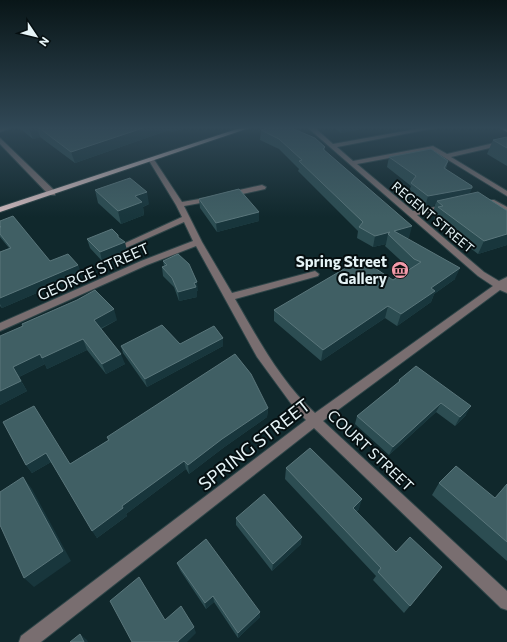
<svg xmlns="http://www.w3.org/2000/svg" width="507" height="642" viewBox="0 0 507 642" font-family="Commissioner,sans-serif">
<rect width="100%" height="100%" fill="#10282c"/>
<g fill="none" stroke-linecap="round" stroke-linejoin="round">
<defs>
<g id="minor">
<path d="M4 127H14L0 132V128Z"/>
<path d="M307 127H314L333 144 427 127H440L337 147 353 161 433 146 447 154 507 140V144L451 157 507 191V196L432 150 357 164 413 211 451 204V208L417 215 484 272 499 281 507 277V293L500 290 323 421 507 591V610L501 608 314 428 41 642H19L21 636 306 420 295 409 257 357 196 246 147 265 0 331V323L141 261 193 241 184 222 128 247 125 248 121 245 182 217 176 205 148 159 149 158H153L182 202 211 197 215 199 211 201 184 206 202 242 232 293 315 271 319 274 318 276 235 299C258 339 281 382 315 413L493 286 478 276Z"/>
<path d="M0 138 55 191V195H49L0 144Z"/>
<path d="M262 185 266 187 265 189 229 197 225 195 226 193Z"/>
<path d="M488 200H494L507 207V212L488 204Z"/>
</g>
<g id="major">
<path d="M243 127H252L0 212V207Z"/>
<path d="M499 127H506L507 132Z"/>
</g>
</defs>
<use href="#minor" stroke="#2e4548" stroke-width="2"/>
<use href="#major" stroke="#2e4548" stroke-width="2"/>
<use href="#minor" fill="#796e70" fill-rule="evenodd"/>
<use href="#major" fill="#d0babd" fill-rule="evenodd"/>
</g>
<g fill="#2c4d52">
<path d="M18 127H188L172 132 169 130 75 163 40 137 33 139Z"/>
<path d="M334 127H371L341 133Z"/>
<path d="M261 130 325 147V151L409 238H406L455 279 434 294 431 302 397 326 385 318 321 361 274 321V310L393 280 410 269 385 246 386 244 373 247 357 238 358 231 298 171 299 169 279 149 260 140Z"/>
<path d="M507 137V166L487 154 493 140Z"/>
<path d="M389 157 448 161 446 169 470 194 506 210H507V245L478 254 434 220 435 215 433 213 435 205 425 207 408 194 411 186 387 167Z"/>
<path d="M95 190 149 204 143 207 144 215 121 224 98 203Z"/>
<path d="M199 199 259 212V221L217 232 200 208Z"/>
<path d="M0 221 50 261 78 265 81 274 2 308 0 306V252L9 248 0 237Z"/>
<path d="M118 235 119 238 127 251 102 261 90 248 87 239Z"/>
<path d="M163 261 198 291H197V297L179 301 174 287 163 276 162 267 164 266Z"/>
<path d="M117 320 101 329 125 364 106 374 87 350 47 369 45 364 19 377 27 391 0 405V336Z"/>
<path d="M223 338V346L147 387 123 353 121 346 180 344Z"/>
<path d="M399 380 466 415 455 426 436 412 389 455 355 424 357 416 398 383Z"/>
<path d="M268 408 267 417 223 448 189 474 186 469 126 514 127 516 97 538 51 462 32 473 26 465 3 422 70 464 108 440 107 437Z"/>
<path d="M286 468 359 509 356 512 396 552 442 567 404 613 373 580 376 576 285 479Z"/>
<path d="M439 483 495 498 507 484V561L432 495Z"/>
<path d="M236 518 301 544 272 571 236 525Z"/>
<path d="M177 563 260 612V617L238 638 214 602 206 609 180 570Z"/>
</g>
<g fill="#18363c">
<path d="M34 127H37L40 137 33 139 29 129Z"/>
<path d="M146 127H169V130L75 163 71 152Z"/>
<path d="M172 127H188L172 132Z"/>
<path d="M342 127H371L341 133Z"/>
<path d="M472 188 468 198 437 201 435 205 425 207 428 196Z"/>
<path d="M147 192 149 204 143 207 144 215 121 224 118 211 135 196Z"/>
<path d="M259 212V221L217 232 216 223Z"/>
<path d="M412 226 409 238 395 241 394 231Z"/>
<path d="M390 232 388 234 386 244 373 247 375 236Z"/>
<path d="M507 234V245L478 254 484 241Z"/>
<path d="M118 235 120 244 125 242 127 251 102 261 100 252 118 237Z"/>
<path d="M78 265 81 274 2 308 0 304V298Z"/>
<path d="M460 268 455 279 434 294 431 302 397 326 401 314 431 288Z"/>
<path d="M197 282 198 291H197V297L179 301 178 292 194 283Z"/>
<path d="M388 306 385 318 321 361 323 350Z"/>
<path d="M114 309 117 320 97 330 94 320Z"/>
<path d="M223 338V346L147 387 145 379Z"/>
<path d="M83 339 87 350 47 369 42 358Z"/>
<path d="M40 354 45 364 19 377 13 367Z"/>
<path d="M121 354 125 364 106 374 102 364Z"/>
<path d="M21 381 27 391 0 405V391Z"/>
<path d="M441 403 436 412 389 455 393 447Z"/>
<path d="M471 406 466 415 455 426 460 417Z"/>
<path d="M268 408 267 417 223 448 189 474 188 465 222 439Z"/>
<path d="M46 453 51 462 32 473 26 465Z"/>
<path d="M184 461 186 469 126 514 127 516 97 538 92 531 122 506Z"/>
<path d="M23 477 32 489 71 561 34 587 24 578Z"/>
<path d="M362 499 359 509 349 518 353 508Z"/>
<path d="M302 537 301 544 272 571 273 564Z"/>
<path d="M213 596 214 602 206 609 205 603Z"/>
<path d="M260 612V617L238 638V633Z"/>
<path d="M194 627 196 633 187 642H178V641Z"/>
<path d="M80 634 87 640 88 642H84Z"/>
</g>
<g fill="#405f64" stroke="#5a767b">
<path d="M38 127H146L71 152Z"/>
<path d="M270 127H289L315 138 325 147 323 149 412 226 394 231 460 268 431 288 435 291 401 314 388 306 323 350 274 310 361 259 393 280 421 262 414 259 388 234 390 232 375 236 359 227 363 222 299 161 302 160 279 139 261 130Z"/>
<path d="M507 137V148L493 140Z"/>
<path d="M431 149 448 161 444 168 472 186V188L428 196 411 183 416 176 389 157Z"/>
<path d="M130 178 147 192 135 196 142 202 118 211 95 190Z"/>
<path d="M239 189 259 212 216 223 199 199Z"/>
<path d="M478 192 506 210H507V234L484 241 438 207 443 206 437 201Z"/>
<path d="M13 216 50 261 68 254 78 265 0 298V252L11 248 0 234V227H1L0 226V221Z"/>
<path d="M112 229 118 235V237L125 242 100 252 87 239Z"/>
<path d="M178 254 189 264 197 282 194 283 196 287 178 292 172 278 162 267 167 265 163 261Z"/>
<path d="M95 290 114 309 94 320 121 354 102 364 83 339 42 358 40 354 13 367 21 381 0 391V336L23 326 22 324 77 300Z"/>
<path d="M162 325 180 344 214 326 223 338 145 379 121 346Z"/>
<path d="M235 354 251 374 268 408 222 439 188 465 184 461 122 506 123 508 92 531 46 453 26 465 3 422 34 406 70 464 109 440 107 437Z"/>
<path d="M416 366 471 406 460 417 441 403 393 447 357 416 400 381 399 380Z"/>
<path d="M310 448 362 499 353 508 396 552 410 537 442 567 410 606 378 572 381 568 286 468Z"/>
<path d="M456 466 495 498 507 484V542L439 483Z"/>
<path d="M23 477 63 551 24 578 0 525V492Z"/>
<path d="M264 494 302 537 273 564 236 518Z"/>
<path d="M206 539 260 612 238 633 213 596 205 603 177 563Z"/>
<path d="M139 577 165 620 181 606 194 627 178 641V642H132L110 601Z"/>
<path d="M80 634 84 642H70Z"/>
</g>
<linearGradient id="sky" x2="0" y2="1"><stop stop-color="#091618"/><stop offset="0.59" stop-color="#314856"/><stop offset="1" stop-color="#314856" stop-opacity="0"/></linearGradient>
<rect width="507" height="217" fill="url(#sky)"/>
<defs>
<symbol id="museum-disc" viewBox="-11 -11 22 22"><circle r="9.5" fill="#f39aaa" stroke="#060f11"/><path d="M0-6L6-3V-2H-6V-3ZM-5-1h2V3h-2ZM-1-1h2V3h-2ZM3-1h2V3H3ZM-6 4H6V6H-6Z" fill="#111"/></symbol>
</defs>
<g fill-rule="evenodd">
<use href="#museum-disc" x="390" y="260" width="20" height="20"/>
</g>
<g text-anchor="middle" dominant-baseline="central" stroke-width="4" stroke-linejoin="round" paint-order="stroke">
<g font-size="13" fill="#e6f4f7" stroke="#060f11">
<text transform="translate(433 217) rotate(40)">REGENT STREET</text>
</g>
<g font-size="15" font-weight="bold" fill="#e6f4f7" stroke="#060f11" text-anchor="end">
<text x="387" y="261">Spring Street<tspan x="387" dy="17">Gallery</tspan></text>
</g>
<g font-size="15" fill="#e6f4f7" stroke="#060f11">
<text transform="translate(93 271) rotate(-24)">GEORGE STREET</text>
<text transform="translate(371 450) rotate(43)">COURT STREET</text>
</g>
<g font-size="18" fill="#e6f4f7" stroke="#060f11">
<text transform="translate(254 444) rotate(-38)">SPRING STREET</text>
</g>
</g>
<g transform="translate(36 36) rotate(125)" stroke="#060f11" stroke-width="3" paint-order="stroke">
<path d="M0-3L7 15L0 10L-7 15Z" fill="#e6f4f7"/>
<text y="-6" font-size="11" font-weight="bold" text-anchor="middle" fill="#e6f4f7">N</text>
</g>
</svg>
